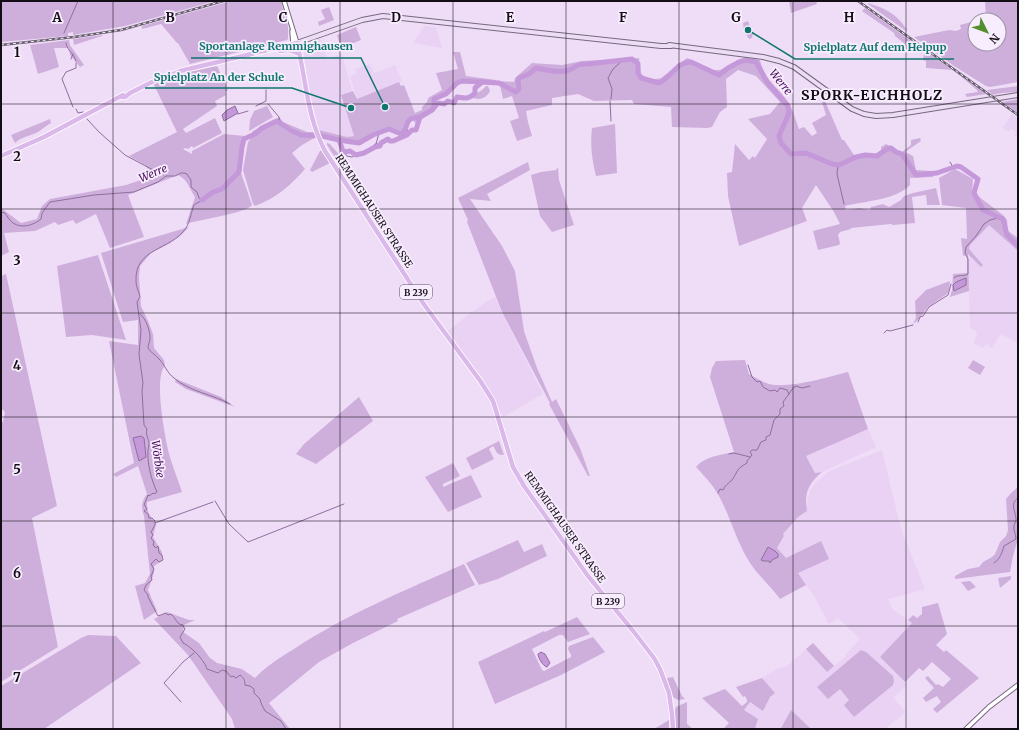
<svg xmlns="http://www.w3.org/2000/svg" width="1019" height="730" viewBox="0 0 1019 730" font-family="Merriweather,serif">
<rect width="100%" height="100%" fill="#efddf8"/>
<g fill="#e9d2f4">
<path d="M424 26 436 27 442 48 413 43Z"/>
<path d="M320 39 327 59 342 54 352 91 341 95 354 136 347 137 319 130 311 99 303 47Z"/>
<path d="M370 64 374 73 395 65 402 81 357 99 350 76 356 74 355 69Z"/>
<path d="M1012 114 1018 119V138L1014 136 1016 132 1011 129 1008 132 1002 128Z"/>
<path d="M989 225 1018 251V343L1000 334 992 348 986 344 983 348 973 343 977 335 976 331 970 328 968 254 981 267 983 265 969 249 971 243Z"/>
<path d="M495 297 501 311 543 394 503 417 485 382 448 333 449 330 468 315 486 302Z"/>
<path d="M868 429 876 447 822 472 815 473 806 456Z"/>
<path d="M882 450 901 529 925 589 888 599 892 608 895 611 912 623 880 657 907 685 893 698 906 712 885 729H809L810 728 791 711 781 728 782 729H755L758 719 744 710 750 702 763 710 770 697 775 693 762 678 777 669 787 666 813 643 834 666 846 656 845 655 860 639 838 618 829 624 814 596 798 573 821 541 786 558 777 548 784 536 782 534 798 517 807 511 806 508 810 490 816 482 828 472Z"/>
</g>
<g fill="#ceafdc" fill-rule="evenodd">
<path d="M1 1H215L125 26 73 35V32L68 33V36L1 42Z"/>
<path d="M231 1H282L283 4 282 5 288 26V39L287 40 190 64 178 43H177L161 24 142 29V26Z"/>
<path d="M789 1H816L817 4 791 13Z"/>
<path d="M985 1H1018V82L990 87 986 86 954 66 914 37 949 30 956 31 961 29 960 25 975 21V44H999V20H980L986 18Z"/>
<path d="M868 3C886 9 896 13 907 30L906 31 868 4Z"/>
<path d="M329 7 334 20 319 26 318 22 325 19 321 10Z"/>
<path d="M865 8 952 70 926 68V61L923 60 924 53 915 52 895 36 894 33 862 11Z"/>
<path d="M748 21 753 33 752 38 749 39 744 31 743 23Z"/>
<path d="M356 27 361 40 341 48 337 35Z"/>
<path d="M103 35 102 36 74 45 73 39Z"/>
<path d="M69 40 70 45 84 65 80 67 70 55 69 48H54L59 67 38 74 30 45Z"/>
<path d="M453 52H460L466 76 496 80V85L461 82 454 87 445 95 434 100 435 111 422 119 417 125 413 120 410 121 406 133 400 135 388 131 354 144C347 145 344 143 340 138L321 135 319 130 347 137 354 136 341 95 353 91 357 99 399 82 401 86 404 85 415 113 422 110V107L427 102 428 98 442 90 436 73 458 69Z"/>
<path d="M639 58 641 74C648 79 653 80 661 78L687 58 713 70H720L745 58 760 60C765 81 775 84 786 99 793 108 795 119 799 129L804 127 812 136 817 133 812 123 826 115 822 102 825 101 842 140H844L854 155 875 154 881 150V147L886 144 902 152 911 145V140L920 138 921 141 905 152 913 156 916 170 932 171 933 177 910 178V185C896 200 865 201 845 206L846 210 859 208 870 210 871 207 883 204 889 207 901 200 904 196 913 193 936 188 940 205H927L926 195 912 197 915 223 893 225 891 224 851 228V229L840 232 838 235 840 243 839 245 818 250 813 231 840 224 834 212 816 185 802 208 807 221 739 246 728 196 727 173 732 172 735 144 749 160 753 156 755 158 767 139 748 119 770 114 780 102 756 76 738 70 726 79 727 107 720 112 712 127 707 128 672 127 671 107 634 104 632 100 594 101 578 94 552 98V105L526 111 528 122 532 136 517 141 510 121 519 118 512 96 503 99 499 81 514 82 515 78 532 63 562 65 582 61Z"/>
<path d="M217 66 228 90 225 92 226 95 215 101 217 106 183 129 186 133 215 118 222 133 193 148 192 146 188 149 185 148 183 149 192 154V151L224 134 245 136 251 134 253 131 275 119 280 118 283 122 307 132H315L316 137 302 145 292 153 305 169C291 185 275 199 255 206L253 204 243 170 248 142 250 140V138L244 141 240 170 252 205C247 213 197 220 186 224L195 197C189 188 188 180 178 175L128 195 144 237 110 248 96 214 76 224 73 220 58 225 55 222 35 231 4 233 9 252 1 256V208L21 223 37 219 42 206 50 199 126 185 153 176 145 165 129 156 177 132 153 83 188 72Z"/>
<path d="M957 73 987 94 967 97 965 94 977 92 978 91Z"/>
<path d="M486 86H488L490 91C486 99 478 101 471 97 476 93 481 92 486 86Z"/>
<path d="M1018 86V92C1009 93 1002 92 993 95L987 90Z"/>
<path d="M1018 99V113L1002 102Z"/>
<path d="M267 106 273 117 249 131 250 120 254 111Z"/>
<path d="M50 119 51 123C46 126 42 129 38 132 30 136 21 137 15 143L11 135Z"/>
<path d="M615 124 617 173 596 176C592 160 590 145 592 128Z"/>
<path d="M327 143 330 144C335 151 345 158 344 167H341L327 145Z"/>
<path d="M322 150 330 163 312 172 310 170 320 151Z"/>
<path d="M528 162 530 170 487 194 491 201 470 199 502 246 515 271 524 331 537 368 552 402 556 399 580 448 590 476H588L549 404 550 403 502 312 467 222 468 220 458 198Z"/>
<path d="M558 167 559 180 574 225 552 232 540 216 531 175 541 172 556 170Z"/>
<path d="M955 169 973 179 972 193 974 197V193L1003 215 1007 220 1008 231 1018 238V251L989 225 970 245 969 249 983 265 981 267 968 254 969 291 950 297 952 290 953 274 967 273V255L963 256 961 238 967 239 966 208 942 205 939 178ZM966 278V284L954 291 953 285 956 282Z"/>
<path d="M189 227 180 236 170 243 151 253 140 266 139 277 141 306 148 321 153 334 154 348 164 360 165 366C154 377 164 429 167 445 170 461 177 476 182 492L147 502C147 514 150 515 156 524L153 537 162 552V561L154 566V573L148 590 157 611 144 620 135 586 145 583 150 574 144 516C141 507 141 502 147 494L138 466 116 477 113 474 134 463 109 341 138 345V320L123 322 101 253Z"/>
<path d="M98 255 126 340 92 335 66 337 57 266Z"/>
<path d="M6 274 57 506 32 518 58 647 1 682V422H3L5 412 1 408V276Z"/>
<path d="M950 281 949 290 947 294 928 307 918 320 913 324 916 318 915 301 926 290Z"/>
<path d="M745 360 749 374C755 377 762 382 769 384 789 389 828 377 848 372L868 429 806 456 815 473 822 472C808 484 804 493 807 511L798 517 783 534 784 536 777 548 786 558 821 541 829 559 798 573 806 585 780 599C770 585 756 574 747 558 737 541 731 520 722 502 716 488 706 478 696 467 705 456 721 455 734 452L710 377 712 368 716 361Z"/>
<path d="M973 360 985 367 980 375 968 368Z"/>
<path d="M176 379 221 397 235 407 186 389 175 382Z"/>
<path d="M359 397 373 421 316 464 296 454 304 444Z"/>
<path d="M499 441 504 455C496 455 497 452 493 446L489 449 494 459 472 470 466 458Z"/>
<path d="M453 463 460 476 443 484V487L471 475 482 497 448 512 425 477Z"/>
<path d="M1018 487V539L1013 556 1010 572 955 579V576L968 569 979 567 983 562 992 557 995 554 1000 542 1006 536 1008 530 1006 499 1011 493Z"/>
<path d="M518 540 524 552 542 544 547 556 498 579 479 585 466 563Z"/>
<path d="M464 564 475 585 397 619 398 621 353 643 319 662 269 703 290 729H235L232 719 188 655 154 619 167 612 189 620H195L184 625 183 632 199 643 210 658 217 663 242 669 255 678C266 666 281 657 294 649 347 614 406 590 464 564Z"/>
<path d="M1011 576V579L1000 588 998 578Z"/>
<path d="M970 581 976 587 968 591 961 582Z"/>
<path d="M938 603 947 634 936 645 944 652 946 650 979 678 937 713 933 709 941 702 937 696 926 702 923 698 934 688 925 678 928 676 936 685 938 684 943 687 951 679 932 662 923 671 919 668 905 682 880 657 912 623 908 620 913 615 917 618 922 614V607Z"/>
<path d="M577 617 590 634 568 642 563 635H559L532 649 542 670 544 671 571 657V655L568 649 569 646 593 637 605 652 561 675 495 704 478 662 544 631 545 632Z"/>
<path d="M88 635 116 636 141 663 44 729H1V686L81 638Z"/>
<path d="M813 643 834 666 827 672 806 649Z"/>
<path d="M861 650 866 652 893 676 894 681 893 685 854 717 844 705 849 700 840 689 828 699 817 687Z"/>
<path d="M673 677 682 696 685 699 678 700 673 697 667 678Z"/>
<path d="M762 678 775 693 770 697 763 711 750 702 744 710 758 719 755 729H723L729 723 702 698 725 689 742 706 747 702V700L745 696 743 697 736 687Z"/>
<path d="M687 702V724L693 729H676L675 710 676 707Z"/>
<path d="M791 710 810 728 809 729 781 728Z"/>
<path d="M669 720V729H654Z"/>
</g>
<g fill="#c498d9" stroke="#8f6e9e">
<path d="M235 106 238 113 224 121 222 115 227 110Z"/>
<path d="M966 278V285L954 291 953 285 956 282Z"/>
<path d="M141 436 144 438 146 457 139 461 133 438Z"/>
<path d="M768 547 775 551 778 554V557L772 560 770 563 769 561H763L761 560Z"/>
<path d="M541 652 545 654 550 663 547 667C543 666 538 658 538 654Z"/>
</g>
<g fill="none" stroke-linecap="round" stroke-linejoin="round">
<g stroke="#8f6e9e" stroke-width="1">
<path d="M64 33 78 1"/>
<path d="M66 43C67 51 74 53 76 61"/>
<path d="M71 59 73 54"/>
<path d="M611 99 612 89 608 78 613 69 622 61"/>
<path d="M610 101 611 121"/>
<path d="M268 104 279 117V122"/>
<path d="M256 106 266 101V90"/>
<path d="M73 107 62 79 66 72 76 68V63"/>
<path d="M76 109 78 113 83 112"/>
<path d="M238 114 248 111"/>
<path d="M279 118 281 123"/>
<path d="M87 119 99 132 125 155 155 171 159 174"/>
<path d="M405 130 410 131"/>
<path d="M376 144 379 133"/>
<path d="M372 148 375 144H380"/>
<path d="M343 151 347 156 352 157 356 155"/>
<path d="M950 162 953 167"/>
<path d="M838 165 837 174 844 204"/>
<path d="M1 212 5 213C7 216 10 221 13 223 22 229 34 225 41 219L42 213 50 202 94 195 134 192 158 182 166 176H175L181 173H184L187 174 191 180V187L197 192 199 198 202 200C200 202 196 203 194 205 192 209 190 222 186 228 171 251 134 247 136 282 136 287 139 291 140 297L137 302 141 330 139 354 143 383 142 391 144 425 147 429C145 435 149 439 149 444 149 446 148 448 148 450 147 463 151 479 157 492L154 494 153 493 149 496 148 495 145 503 144 504 147 509 144 511 148 514 149 518H152L155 521V525L151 532 153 535 151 538 154 542 153 545 156 548 158 546 159 553 162 555 163 560 159 562 156 559 151 564 154 569 151 576 152 580 146 585 144 590 148 595V597L158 616 166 613 168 615 171 614C175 617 176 623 181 625L182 624 185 629 180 637 183 643C190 646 201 657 204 663 206 665 206 667 207 669L218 673 222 670 226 671 231 677 233 676 236 678 240 675C244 678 245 680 245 685L250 686 254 689V693L260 699 261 703 265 711 281 721 286 729"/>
<path d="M954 278C957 274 964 277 968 274V259L965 253 966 247 976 236 984 224 990 220 1002 217"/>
<path d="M140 314C146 319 150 330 150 338 150 342 148 344 148 348 151 353 156 355 159 359 165 365 167 373 174 378 190 392 212 394 230 404"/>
<path d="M918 322 920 317 923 316 929 307 948 295 951 284"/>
<path d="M884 333 887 330 890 331 913 325"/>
<path d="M748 365 752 377 757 382 760 381 763 387 770 391 775 390 777 392 780 388 787 390 789 394"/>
<path d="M729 454 734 453 750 457"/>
<path d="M718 493 720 489 723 490C725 485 728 484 732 480 739 470 735 470 747 463V461L752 455 750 452 752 450H757L761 442 766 440V437L770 435 774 420 780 414V409L784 406 783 402 794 387 796 386 802 388 810 386"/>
<path d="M215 501 229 524 248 542 344 504"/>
<path d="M155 523 213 502"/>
<path d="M994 563C1000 559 1002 553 1004 546L1016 539C1016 534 1013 530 1014 526 1014 525 1016 521 1016 520 1016 511 1009 504 1018 498"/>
<path d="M181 702 164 683 183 662 194 653"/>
</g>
<g stroke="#c498d9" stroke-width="5">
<path d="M434 107V99L446 94 457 83 462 81 499 83 516 92 519 89 518 81 519 78 529 74 536 68C546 70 556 73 566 71 576 69 575 63 588 64L632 59 638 64V73L641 78 659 83C671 78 677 61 691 62L719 75 728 68 739 62 746 60 756 62 767 82 788 106 789 113 779 136 781 143 791 154 806 153 832 164 839 165 856 157 865 155 877 156 887 149 891 148 896 152 902 154 916 175 937 173 957 166 961 167 978 179 974 193 983 210 1003 219 1007 235 1018 246"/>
<path d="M339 140 359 143 373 135 389 129 401 134C411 128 401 118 420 117"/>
<path d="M202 200 213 192 222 189 239 172 242 147 244 139 255 134 262 128 277 121 292 131 301 135 322 136 339 140 343 151 344 152 350 151 356 155 364 153 375 147 380 146 381 143 388 139 390 141H393L407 135 412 130H416L420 117 432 110 438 103 444 104 448 101 454 103 457 97C465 98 468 100 475 93V88L482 82"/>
</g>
<defs>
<g id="tertiary">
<path d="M284 1 297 43"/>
<path d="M292 31 293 44"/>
<path d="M966 729 989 707 1018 685"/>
</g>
<g id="secondary">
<path d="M297 43 362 20 383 16 661 46H671"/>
<path d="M669 45 763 57 779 61 794 67 852 109 864 114 876 116 893 115 1018 95"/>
</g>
<g id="primary">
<path d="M280 51 289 50 297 53"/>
<path d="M122 97H125L130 93 152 82 180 71 297 43C306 79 307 117 325 151L423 303 481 382 493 401 513 467 524 486 588 576 634 632 654 658 660 669 669 693 672 714 673 729"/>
<path d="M1 156 44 137 123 95"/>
</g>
</defs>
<use href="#tertiary" stroke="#77677f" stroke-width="5.5"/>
<use href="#secondary" stroke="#77677f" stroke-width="6"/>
<use href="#primary" stroke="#fff" stroke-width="6"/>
<use href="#tertiary" stroke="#fff" stroke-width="3.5"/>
<use href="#secondary" stroke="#ecdcf4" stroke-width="4"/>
<use href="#primary" stroke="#dab8e9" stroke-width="4.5"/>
<defs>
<g id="rail">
<path d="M858 1 1018 115"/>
<path d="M1 45 74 37 121 30 223 1"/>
</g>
</defs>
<use href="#rail" stroke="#695e6e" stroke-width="2.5"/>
<use href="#rail" stroke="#f8edfe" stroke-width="1" stroke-dasharray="3" stroke-linecap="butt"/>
</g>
<path fill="none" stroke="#130d16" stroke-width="1" stroke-opacity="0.55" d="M113 1V729M226 1V729M340 1V729M453 1V729M566 1V729M679 1V729M793 1V729M906 1V729M1 104H1018M1 209H1018M1 313H1018M1 417H1018M1 521H1018M1 626H1018"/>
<g text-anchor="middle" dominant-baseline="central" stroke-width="3.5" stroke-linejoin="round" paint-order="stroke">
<g fill="#f8edfe" stroke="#58505c" stroke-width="1">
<rect x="400" y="285" width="32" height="14" rx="3"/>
<rect x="592" y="594" width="32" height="14" rx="3"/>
</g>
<g font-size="9" font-weight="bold" fill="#130d16">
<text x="416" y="292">B 239</text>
<text x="608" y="601">B 239</text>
</g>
<g font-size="10" fill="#130d16" stroke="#f8edfe">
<text transform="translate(374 211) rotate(57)">REMMIGHAUSER STRASSE</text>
<text transform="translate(565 527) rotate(55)">REMMIGHAUSER STRASSE</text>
</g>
<g font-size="11" font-style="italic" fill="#4a105f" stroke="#f8edfe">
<text transform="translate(781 82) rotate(51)">Werre</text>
<text transform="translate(153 173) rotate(-23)">Werre</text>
<text transform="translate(158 459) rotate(82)">Wörbke</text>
</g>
<g font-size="14" font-weight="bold" letter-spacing="1" fill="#130d16" stroke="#f8edfe">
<text x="872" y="95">SPORK-EICHHOLZ</text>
</g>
</g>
<g font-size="13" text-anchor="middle" font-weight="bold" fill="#130d16" stroke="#f8edfe" stroke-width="3.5" stroke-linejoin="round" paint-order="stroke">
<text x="57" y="22">A</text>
<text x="170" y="22">B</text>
<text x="283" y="22">C</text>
<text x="396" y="22">D</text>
<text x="510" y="22">E</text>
<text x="623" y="22">F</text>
<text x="736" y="22">G</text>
<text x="849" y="22">H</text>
<text x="17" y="57">1</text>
<text x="17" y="161">2</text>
<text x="17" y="265">3</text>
<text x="17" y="370">4</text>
<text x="17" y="474">5</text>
<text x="17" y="578">6</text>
<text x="17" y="682">7</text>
</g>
<path fill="none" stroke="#0f766e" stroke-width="1.5" d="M385 107L361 58H191M748 30L795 59H954M351 108L292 88H145"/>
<g fill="#0f766e" stroke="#f8edfe" stroke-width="1.5">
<circle cx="385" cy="107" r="4"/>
<circle cx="748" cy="30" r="4"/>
<circle cx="351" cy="108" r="4"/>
</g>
<g font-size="11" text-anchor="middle" font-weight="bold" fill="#0f766e" stroke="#f8edfe" stroke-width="3.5" stroke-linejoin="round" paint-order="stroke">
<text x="276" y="50">Sportanlage Remmighausen</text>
<text x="875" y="51">Spielplatz Auf dem Helpup</text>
<text x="219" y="81">Spielplatz An der Schule</text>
</g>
<rect width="1019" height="730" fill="none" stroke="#130d16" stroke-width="4"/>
<g transform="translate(987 32) rotate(132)"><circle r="19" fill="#f8edfe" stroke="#9c93a1"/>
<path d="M0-3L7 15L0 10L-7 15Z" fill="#558f2d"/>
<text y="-6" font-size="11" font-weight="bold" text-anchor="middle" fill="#130d16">N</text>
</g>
</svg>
